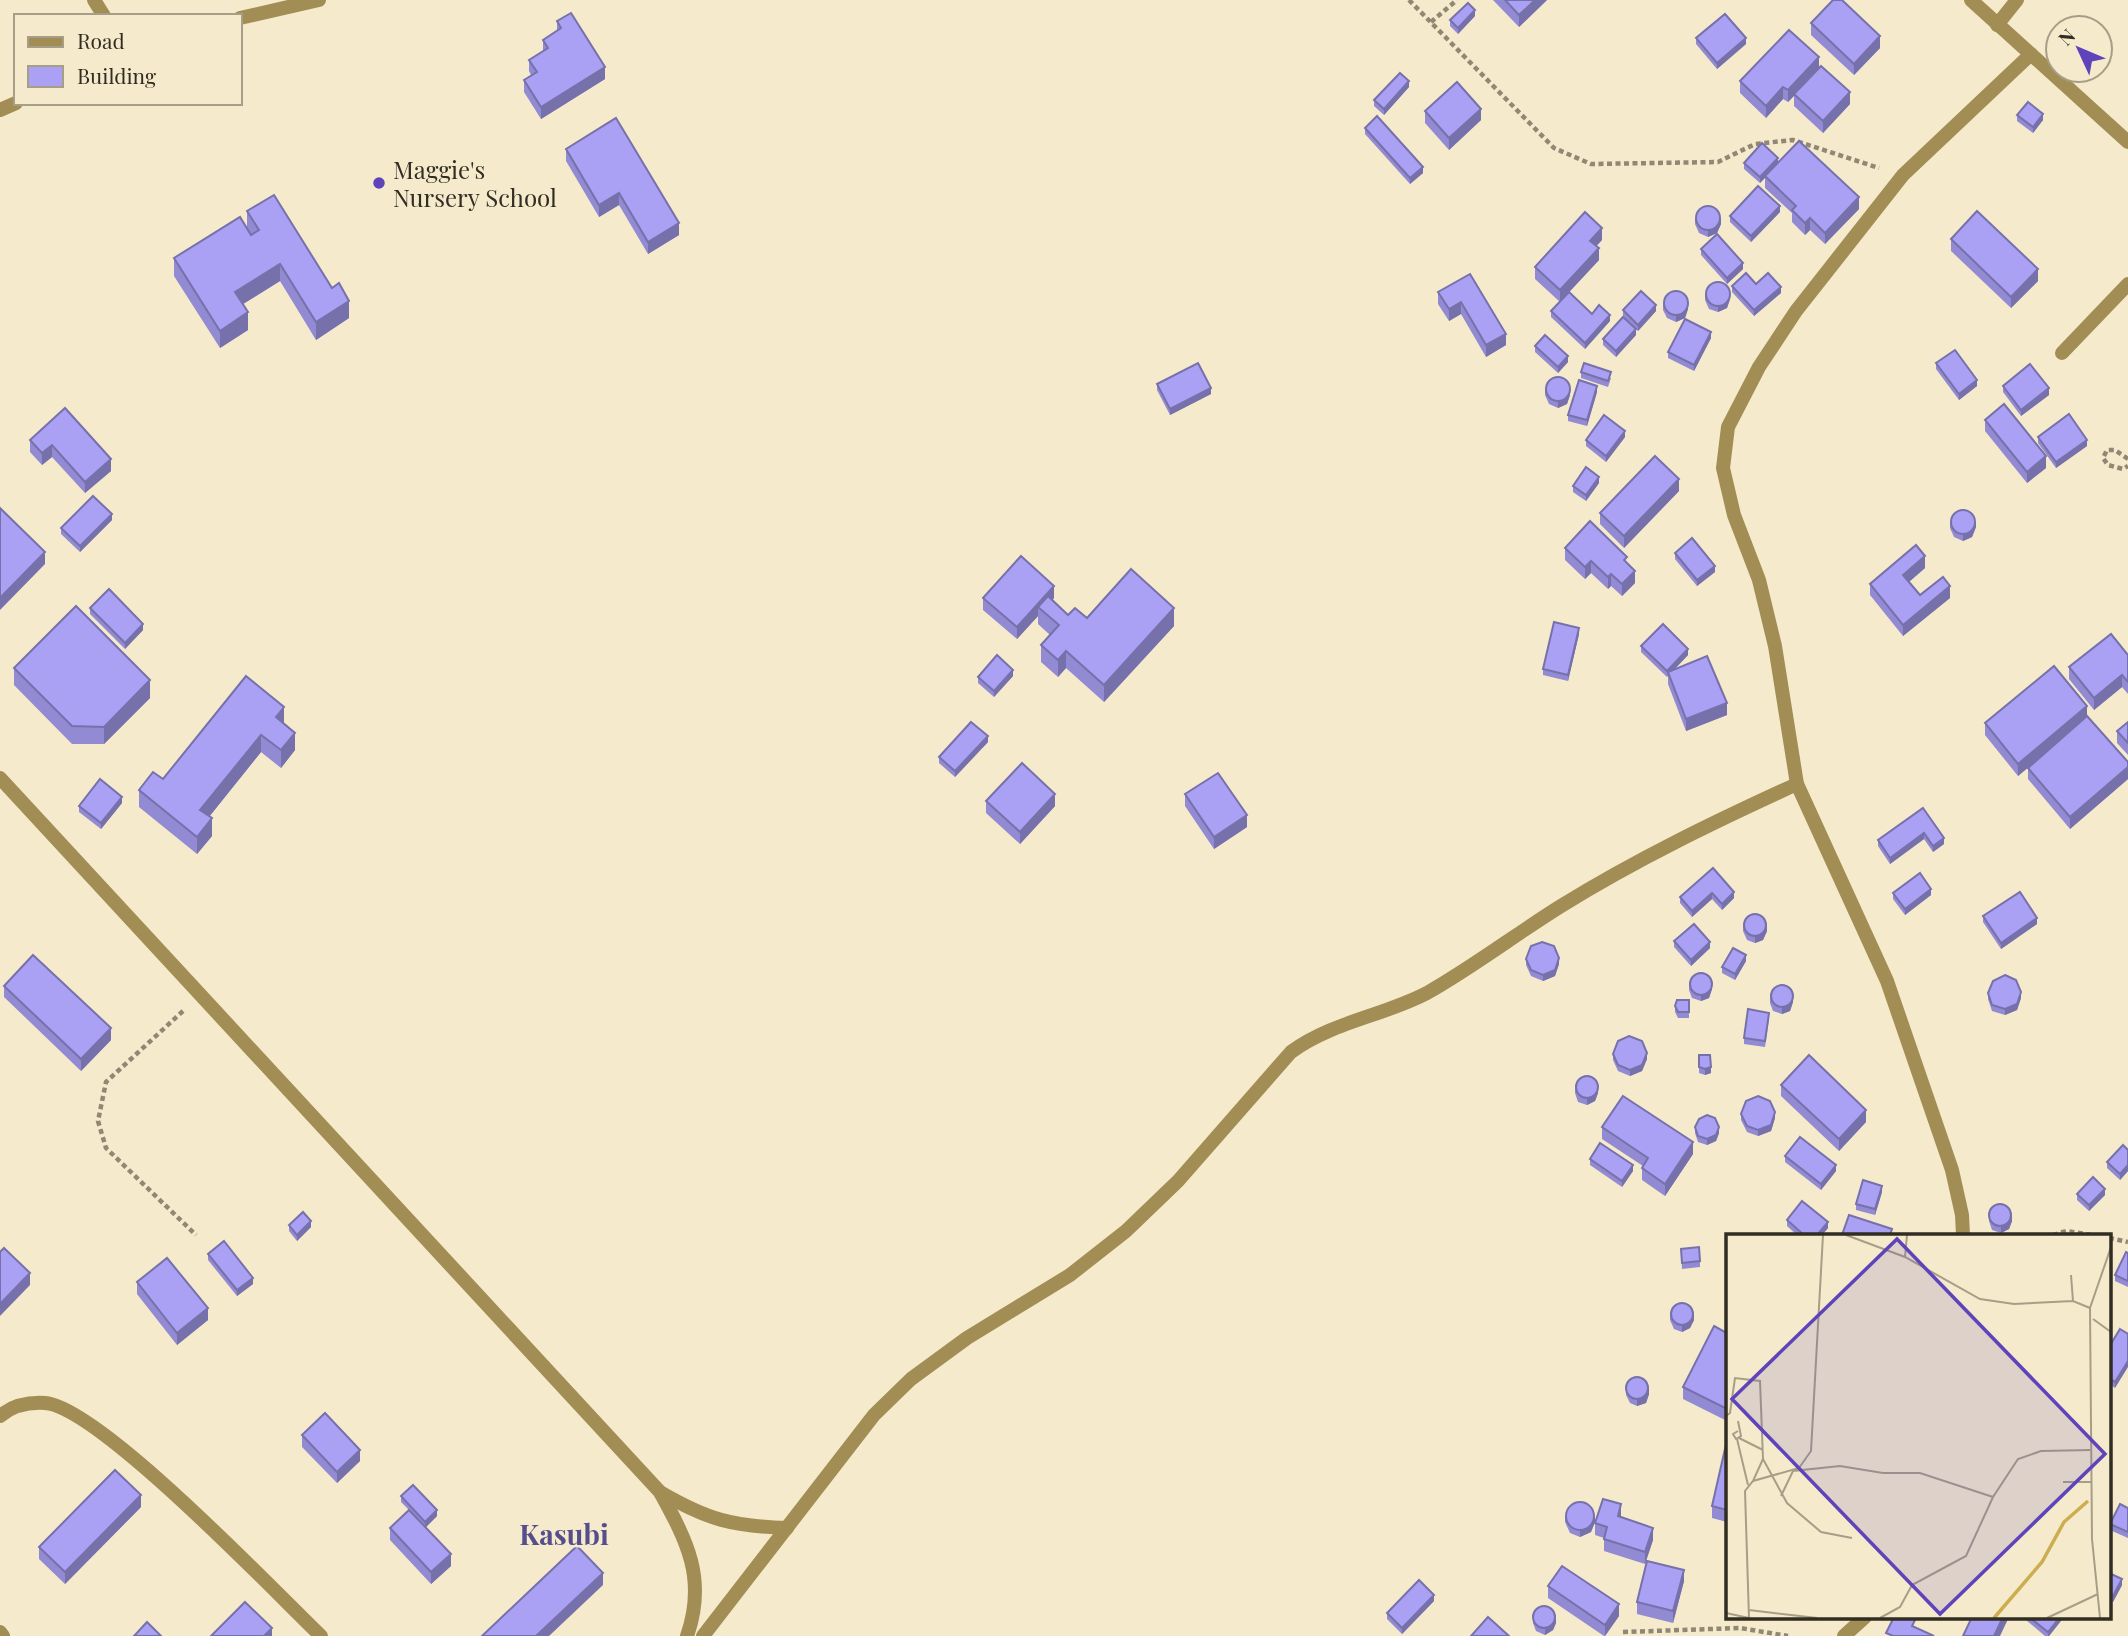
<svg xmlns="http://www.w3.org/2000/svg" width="2128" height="1636" viewBox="0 0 2128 1636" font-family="'Playfair Display',serif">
<rect width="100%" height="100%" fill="#f5eacc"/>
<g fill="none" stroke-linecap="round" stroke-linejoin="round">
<g stroke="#908874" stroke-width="4.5" stroke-dasharray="5 3.5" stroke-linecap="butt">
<path d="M1409 0 1554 148 1591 164 1718 162 1755 144 1793 140 1879 168"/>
<path d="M1431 22 1457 0"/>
<path d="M2128 459 2115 450H2107L2103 458 2108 465 2123 469 2128 466"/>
<path d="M183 1011 106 1082 98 1121 106 1148 196 1235"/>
<path d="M2053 1235 2066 1231 2092 1235"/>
<path d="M2109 1238 2128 1242"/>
<path d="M1623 1632 1740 1628 1788 1636"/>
</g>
<g stroke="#a28e54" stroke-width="14">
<path d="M94 0 104 16"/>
<path d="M1971 0 2128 142"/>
<path d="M1997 25 2017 0"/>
<path d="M2062 353 2128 284"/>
<path d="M1963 1235 1962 1215 1952 1170 1887 981 1797 784 1775 646 1759 580 1734 515 1723 468 1728 427 1759 367 1796 311 1903 175 2031 54"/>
<path d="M0 1416C12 1406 28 1402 45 1403 99 1407 274 1591 321 1636"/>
<path d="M660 1492C708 1520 732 1526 787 1528"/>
<path d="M0 1632 3 1636"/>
<path d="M703 1636 874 1415 911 1379 967 1338 1070 1275 1126 1231 1178 1181 1291 1052C1332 1022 1383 1016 1427 993 1473 967 1516 934 1561 906 1637 859 1716 821 1797 784"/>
<path d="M1844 1636 1865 1617"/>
</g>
<g stroke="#a28e54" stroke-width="14">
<path d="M240 18 319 0"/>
<path d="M0 110 16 103"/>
<path d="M0 778 660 1492C687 1541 707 1579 687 1636"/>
</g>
</g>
<g fill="#928ad2">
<path d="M1493 0H1547L1519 27Z"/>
<path d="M1475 16 1458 34 1450 26V20Z"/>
<path d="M557 21 605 79 541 119 524 92V80L531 75 529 71V60L543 51V40L557 32Z"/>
<path d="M1811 23 1880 48 1854 75 1811 35Z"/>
<path d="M1696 38 1746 44 1717 69 1696 44Z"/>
<path d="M1819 68 1850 104 1823 133 1794 106V96L1788 102 1783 99 1766 118 1740 93V81Z"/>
<path d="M1409 87 1384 115 1374 106V100Z"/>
<path d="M1425 111 1481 120 1449 150 1425 123Z"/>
<path d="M2017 115 2043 120 2033 133 2017 121Z"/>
<path d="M1365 128 1423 173 1410 184 1365 134Z"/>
<path d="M566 149 679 235 648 254 619 205 599 217 566 161Z"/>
<path d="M1778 162 1859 209 1825 244 1810 230 1805 235 1792 222V213L1765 188V178L1760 183 1744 169V163Z"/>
<path d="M247 211 349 318 316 340 280 281 243 304 248 330 220 348 174 276V258L247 229Z"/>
<path d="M1780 212 1751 242 1730 222V216Z"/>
<path d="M1695 218 1721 224 1717 233 1708 237 1699 233 1695 224Z"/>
<path d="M1951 239 2038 281 2011 308 1951 251Z"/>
<path d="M1602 240 1596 246 1599 260 1569 292 1592 314 1610 321 1585 349 1551 317V311L1560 302 1535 279V267Z"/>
<path d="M1701 249 1743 269 1727 284 1701 255Z"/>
<path d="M1470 274 1506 345 1486 357 1461 314 1449 321 1438 304V292Z"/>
<path d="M1756 284 1781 293 1754 316 1732 292V286Z"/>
<path d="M1705 294 1730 299 1727 308 1718 312 1709 309 1705 300Z"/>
<path d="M1663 304 1688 309 1685 318 1676 322 1667 318 1663 310Z"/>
<path d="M1623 310 1656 311 1638 331 1623 316Z"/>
<path d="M1636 335 1616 357 1603 345V339Z"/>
<path d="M1711 338 1694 371 1668 358V352Z"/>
<path d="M1535 346 1568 362 1558 373 1535 352Z"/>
<path d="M1936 363 1977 386 1959 400 1936 369Z"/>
<path d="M1581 372 1611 378 1608 387 1581 378Z"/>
<path d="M1157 384 1211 394 1170 415 1157 390Z"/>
<path d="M2003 386 2049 395 2021 416 2003 392Z"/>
<path d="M1545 389 1570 395 1567 404 1558 408 1549 404 1545 395Z"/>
<path d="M1597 392 1587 426 1568 421V415Z"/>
<path d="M65 408 111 471 85 493 52 457 42 465 30 452V440Z"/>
<path d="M1985 420 2046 468 2027 483 1985 431Z"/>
<path d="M1625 437 1606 462 1586 446V440Z"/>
<path d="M2038 437 2087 446 2056 468 2038 443Z"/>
<path d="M1599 483 1586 501 1573 492V486Z"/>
<path d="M1679 491 1624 548 1600 524V513Z"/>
<path d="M112 520 80 552 61 534V528Z"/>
<path d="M1950 522 1976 527 1972 537 1963 541 1954 537 1950 528Z"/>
<path d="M1565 548 1627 563 1635 583 1622 596 1611 586 1608 589 1591 573 1585 579 1565 560Z"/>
<path d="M1675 553 1715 572 1697 586 1675 559Z"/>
<path d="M1925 568 1909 582 1920 595 1950 598 1903 636 1870 595V584Z"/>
<path d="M983 598H1054L1052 600 1068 615 1087 618 1174 626 1104 702 1066 668 1058 677 1041 662V645L1050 635 1038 624V616L1017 639 983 610Z"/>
<path d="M90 608 143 630 125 649 90 614Z"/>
<path d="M1579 634 1568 681 1543 675V669Z"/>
<path d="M1641 646 1688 655 1674 670 1727 715 1686 731 1668 684V676L1667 677 1641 652Z"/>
<path d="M2128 655V694L2122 687 2094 710 2069 679V667Z"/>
<path d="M14 668 150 698 104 744H72L14 685Z"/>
<path d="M1013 676 994 697 978 683V677Z"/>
<path d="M2087 716 2128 762V779L2070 829 2028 779V768L2031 765 2018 776 1985 735V723Z"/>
<path d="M2128 722V755L2117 743V731Z"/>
<path d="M284 724 295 750 281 768 261 752 209 817 212 836 197 854 139 807V790Z"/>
<path d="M988 742 955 777 939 763V757Z"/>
<path d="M1185 794 1247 827 1214 849 1185 806Z"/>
<path d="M986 801 1055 806 1020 844 986 813Z"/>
<path d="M122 803 101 829 79 812V806Z"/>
<path d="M1923 808 1944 844 1933 852 1924 839 1890 864 1878 846V840Z"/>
<path d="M1713 868 1734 898 1722 910 1712 899 1692 917 1680 903V897Z"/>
<path d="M1893 893 1931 895 1905 915 1893 899Z"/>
<path d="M1983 916 2037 924 2001 949 1983 922Z"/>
<path d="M1743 925 1767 931 1763 940 1755 943 1747 940 1743 931Z"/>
<path d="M1674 941 1710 948 1691 966 1674 947Z"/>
<path d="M1526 959 1559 964 1555 976 1543 981 1531 976 1526 965Z"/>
<path d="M1746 961 1735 980 1722 973V967Z"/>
<path d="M1689 984 1712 989 1709 998 1701 1001 1692 998 1689 990Z"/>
<path d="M4 986 111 1040 81 1071 4 997Z"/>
<path d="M1988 993 2021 998 2017 1010 2005 1015 1992 1011 1988 999Z"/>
<path d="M1770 997 1793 1002 1790 1011 1782 1014 1773 1011 1770 1003Z"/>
<path d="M1689 1000V1018H1678L1675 1012V1006Z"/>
<path d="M1769 1019 1765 1047 1744 1044V1038Z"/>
<path d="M1613 1054 1647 1059 1642 1071 1630 1076 1618 1071 1613 1060Z"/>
<path d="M1699 1055 1711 1073 1705 1075 1699 1073Z"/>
<path d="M1781 1085 1866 1122 1839 1151 1781 1096Z"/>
<path d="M1575 1087 1598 1093 1595 1101 1587 1105 1578 1102 1575 1093Z"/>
<path d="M1741 1114 1775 1118 1771 1131 1758 1136 1747 1132 1741 1120Z"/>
<path d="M1602 1127 1693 1154 1665 1196 1642 1180V1168L1643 1166 1602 1139Z"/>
<path d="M1695 1127 1719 1133 1716 1141 1707 1145 1698 1142 1695 1133Z"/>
<path d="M2128 1150V1171L2120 1180 2107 1168V1162Z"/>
<path d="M1785 1156 1836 1171 1821 1190 1785 1162Z"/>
<path d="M1590 1159 1633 1171 1622 1187 1590 1165Z"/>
<path d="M1882 1192 1875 1215 1856 1210V1204Z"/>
<path d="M2077 1194 2105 1195 2089 1211 2077 1200Z"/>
<path d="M1989 1215 2012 1221 2009 1229 2001 1233 1992 1230 1989 1221Z"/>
<path d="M1787 1220 1828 1228 1822 1235H1797L1787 1226Z"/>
<path d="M289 1225 311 1227 297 1241 289 1231Z"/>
<path d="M1681 1249 1700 1261V1267L1682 1269Z"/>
<path d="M2128 1253V1287L2115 1281V1275Z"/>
<path d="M208 1254 253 1284 237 1296 208 1260Z"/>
<path d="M137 1282 208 1320 177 1345 137 1294Z"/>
<path d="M1670 1314 1694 1320 1690 1328 1682 1332 1674 1329 1670 1320Z"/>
<path d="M2120 1329 2115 1388 2109 1384V1347Z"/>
<path d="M1727 1333V1421L1683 1399V1387Z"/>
<path d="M1626 1389 1649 1394 1646 1403 1637 1406 1630 1403 1626 1395Z"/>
<path d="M302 1435 360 1461 337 1483 302 1447Z"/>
<path d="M1727 1440V1522L1712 1518V1506Z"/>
<path d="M401 1496 437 1516 426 1527 451 1566 431 1584 390 1540V1528L409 1510 401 1502Z"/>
<path d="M141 1507 65 1584 39 1559V1547Z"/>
<path d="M2128 1508V1538L2110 1530V1524Z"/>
<path d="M1565 1516 1595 1522 1591 1532 1580 1537 1570 1533 1565 1522Z"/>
<path d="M1621 1517 1653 1540 1645 1564 1604 1551V1538L1595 1535V1523Z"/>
<path d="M2109 1573 2122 1585 2113 1602 2109 1600Z"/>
<path d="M1684 1581 1673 1623 1637 1614V1602Z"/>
<path d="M1548 1586 1619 1616 1605 1636H1604L1548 1598Z"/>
<path d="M1434 1601 1402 1634 1387 1619V1613Z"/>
<path d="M1533 1617 1556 1623 1553 1630 1545 1635 1536 1631 1533 1623Z"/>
<path d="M2026 1617H2064L2049 1636H2045L2026 1620Z"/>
</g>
<g fill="#7771ab">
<path d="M1535 0H1547L1519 27V15Z"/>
<path d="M1475 10V16L1458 34V28Z"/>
<path d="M1880 36V48L1854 75V64Z"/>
<path d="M1746 38V44L1717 69V63Z"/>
<path d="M1819 57V69L1788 102V90Z"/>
<path d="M605 67V79L541 119V107Z"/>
<path d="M1409 81V87L1384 115V109Z"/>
<path d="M1783 87V99L1766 118V106Z"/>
<path d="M1850 92V104L1823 133V121Z"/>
<path d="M1481 109V120L1449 150V138Z"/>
<path d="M2043 114V120L2033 133V127Z"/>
<path d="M1778 158V164L1760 183V177Z"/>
<path d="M1423 167V173L1410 184V178Z"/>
<path d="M619 193V205L599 217V205Z"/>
<path d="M1859 197V209L1825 244V233Z"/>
<path d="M1780 206V212L1751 242V236Z"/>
<path d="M1721 218V224L1717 233 1708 237V231Z"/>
<path d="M1810 218V230L1805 235V223Z"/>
<path d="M679 223V235L648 254V242Z"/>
<path d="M1602 228V240L1590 253V241Z"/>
<path d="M1599 248V260L1560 302V290Z"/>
<path d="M1743 263V269L1727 284V278Z"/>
<path d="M280 264V281L235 309V292Z"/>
<path d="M2038 269V281L2011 308V297Z"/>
<path d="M1781 287V293L1754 316V310Z"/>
<path d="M1730 293V299L1727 308 1718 312V306Z"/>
<path d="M349 301V318L316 340V322Z"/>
<path d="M1461 302V314L1449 321V309Z"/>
<path d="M1688 303V309L1685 318 1676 322V316Z"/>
<path d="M1656 305V311L1638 331V325Z"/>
<path d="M248 312V330L220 348V331Z"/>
<path d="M1610 315V321L1585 349V343Z"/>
<path d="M1636 329V335L1616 357V351Z"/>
<path d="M1711 332V338L1694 371V365Z"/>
<path d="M1506 334V345L1486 357V345Z"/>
<path d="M1568 356V362L1558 373V367Z"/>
<path d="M1977 380V386L1959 400V394Z"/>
<path d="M1597 386V392L1587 426V420Z"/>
<path d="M1211 388V394L1170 415V409Z"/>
<path d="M2049 388V395L2021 416V410Z"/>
<path d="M1570 389V395L1567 404 1558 408V402Z"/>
<path d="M1625 431V437L1606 462V456Z"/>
<path d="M2087 440V446L2056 468V462Z"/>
<path d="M52 445V457L42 465V453Z"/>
<path d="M2046 456V468L2027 483V472Z"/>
<path d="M111 459V471L85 493V482Z"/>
<path d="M1599 477V483L1586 501V495Z"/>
<path d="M1679 479V491L1624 548V536Z"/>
<path d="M112 514V520L80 552V546Z"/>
<path d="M1976 521V527L1972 537 1963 541V535Z"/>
<path d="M45 552V564L0 610V598Z"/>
<path d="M1925 556V568L1903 587V575Z"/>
<path d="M1591 561V573L1585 579V567Z"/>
<path d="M1715 566V572L1697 586V580Z"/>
<path d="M1635 571V583L1622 596V584Z"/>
<path d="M1611 574V586L1608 589V577Z"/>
<path d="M1054 586V598L1043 611 1038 607V616L1017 639V627Z"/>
<path d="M1950 586V598L1903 636V625Z"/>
<path d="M1174 608V626L1104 702V685Z"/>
<path d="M143 624V630L125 649V643Z"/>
<path d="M1579 628V634L1568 681V675Z"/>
<path d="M1688 649V655L1669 675 1668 672 1667 677V671Z"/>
<path d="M1066 651V668L1058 677V660Z"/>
<path d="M1013 670V676L994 697V691Z"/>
<path d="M2122 675V687L2094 710V698Z"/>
<path d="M150 680V698L104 744V727Z"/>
<path d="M1727 703V715L1686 731V719Z"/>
<path d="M2087 706V718L2018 776V764Z"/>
<path d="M284 707V724L276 717Z"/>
<path d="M295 733V750L281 768V750Z"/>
<path d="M261 735V752L200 828V810Z"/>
<path d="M988 736V742L955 777V771Z"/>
<path d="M2128 767V779L2070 829V817Z"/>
<path d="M1055 794V806L1020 844V832Z"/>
<path d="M122 797V803L101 829V823Z"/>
<path d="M1247 815V827L1214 849V837Z"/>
<path d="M212 818V836L197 854V837Z"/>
<path d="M1924 833V839L1890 864V858Z"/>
<path d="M1944 838V844L1933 852V846Z"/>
<path d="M1931 889V895L1905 915V909Z"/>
<path d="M1734 892V898L1722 910V904Z"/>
<path d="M1712 893V899L1692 917V911Z"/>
<path d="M2037 918V924L2001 949V943Z"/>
<path d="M1767 925V931L1763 940 1755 943V937Z"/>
<path d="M1710 942V948L1691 966V960Z"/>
<path d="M1746 955V961L1735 980V974Z"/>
<path d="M1559 958V964L1555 976 1543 981V975Z"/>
<path d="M1712 983V989L1709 998 1701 1001V995Z"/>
<path d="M2021 992V998L2017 1010 2005 1015V1009Z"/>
<path d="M1793 996V1002L1790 1011 1782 1014V1008Z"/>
<path d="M111 1028V1040L81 1071V1059Z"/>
<path d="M1647 1053V1059L1642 1071 1630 1076V1070Z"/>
<path d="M1711 1067V1073L1705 1075V1069Z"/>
<path d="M1598 1087V1093L1595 1101 1587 1105V1099Z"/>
<path d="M1866 1110V1122L1839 1151V1139Z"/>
<path d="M1775 1112V1118L1771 1131 1758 1136V1130Z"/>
<path d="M1719 1127V1133L1716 1141 1707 1145V1139Z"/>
<path d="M1693 1142V1154L1665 1196V1184Z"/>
<path d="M1633 1165V1171L1622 1187V1181Z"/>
<path d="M1836 1165V1171L1821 1190V1184Z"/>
<path d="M2128 1165V1171L2120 1180V1174Z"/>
<path d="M1882 1186V1192L1875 1215V1209Z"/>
<path d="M2105 1189V1195L2089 1211V1205Z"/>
<path d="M2012 1215V1221L2009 1229 2001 1233V1227Z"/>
<path d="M311 1221V1227L297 1241V1235Z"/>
<path d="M1828 1222V1228L1822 1235H1817Z"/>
<path d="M30 1273V1285L0 1316V1304Z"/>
<path d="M253 1278V1284L237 1296V1290Z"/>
<path d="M208 1308V1320L177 1345V1333Z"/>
<path d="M1694 1314V1320L1690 1328 1682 1332V1326Z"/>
<path d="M2128 1361V1367L2115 1388V1382Z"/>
<path d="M1649 1388V1394L1646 1403 1637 1406V1400Z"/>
<path d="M360 1450V1461L337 1483V1472Z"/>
<path d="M141 1495V1507L65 1584V1572Z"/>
<path d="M1621 1504V1516L1618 1528V1516Z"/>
<path d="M437 1510V1516L425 1528V1522Z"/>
<path d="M1595 1516V1522L1591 1532 1580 1537V1531Z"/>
<path d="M1653 1528V1540L1645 1564V1552Z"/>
<path d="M451 1554V1566L431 1584V1572Z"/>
<path d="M1684 1570V1581L1673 1623V1611Z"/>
<path d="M603 1573V1585L549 1636H536Z"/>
<path d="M2122 1579V1585L2113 1602V1596Z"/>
<path d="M1434 1595V1601L1402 1634V1628Z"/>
<path d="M1619 1604V1616L1605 1636V1625Z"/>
<path d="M1556 1617V1623L1553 1630 1545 1635V1629Z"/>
<path d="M2003 1617H2009L2000 1636H1994Z"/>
<path d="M2060 1617H2064L2049 1636H2048V1632Z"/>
<path d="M272 1628V1636H264Z"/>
</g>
<g fill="#aaa1f4" stroke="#7771ab" stroke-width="2">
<path d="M1505 0H1535L1519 15Z"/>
<path d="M1833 0H1842L1880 36 1854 64 1811 23Z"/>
<path d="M1468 3 1475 10 1458 28 1450 20Z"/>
<path d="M571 13 605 67 541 107 524 80 537 72 529 60 548 48 543 40 561 28 557 21Z"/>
<path d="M1725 14 1746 38 1717 63 1696 38Z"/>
<path d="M1789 30 1819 57 1788 90 1783 87 1766 106 1740 81Z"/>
<path d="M1821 66 1850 92 1823 121 1794 94Z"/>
<path d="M1400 73 1409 81 1384 109 1374 100Z"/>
<path d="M1457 82 1481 109 1449 138 1425 111Z"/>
<path d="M2028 102 2043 114 2033 127 2017 115Z"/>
<path d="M1377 116 1423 167 1410 178 1365 128Z"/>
<path d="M616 118 679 223 648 242 619 193 599 205 566 149Z"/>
<path d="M1799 141 1859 197 1825 233 1810 218 1805 223 1792 210 1796 206 1765 176Z"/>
<path d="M1762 143 1778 158 1760 177 1744 163Z"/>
<path d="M1758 186 1780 206 1751 236 1730 216Z"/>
<path d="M274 195 332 288 339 283 349 301 316 322 280 264 235 292 248 312 220 331 174 258 240 217 251 235 259 230 247 211Z"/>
<circle cx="1708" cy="218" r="12"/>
<path d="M1977 211 2038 269 2011 297 1951 239Z"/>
<path d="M1585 212 1602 228 1590 241 1599 248 1560 290 1535 267Z"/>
<path d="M1717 234 1743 263 1727 278 1701 249Z"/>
<path d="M1746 273 1756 284 1768 273 1781 287 1754 310 1732 286Z"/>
<path d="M1470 274 1506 334 1486 345 1461 302 1449 309 1438 292Z"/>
<circle cx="1718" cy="294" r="12"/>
<path d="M1641 291 1656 305 1638 325 1623 310Z"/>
<circle cx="1676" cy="303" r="12"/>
<path d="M1569 292 1592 314 1599 305 1610 315 1585 343 1551 311Z"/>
<path d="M1623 317 1636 329 1616 351 1603 339Z"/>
<path d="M1685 319 1711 332 1694 365 1668 352Z"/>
<path d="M1545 335 1568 356 1558 367 1535 346Z"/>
<path d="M1955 350 1977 380 1959 394 1936 363Z"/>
<path d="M1198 363 1211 388 1170 409 1157 384Z"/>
<path d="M1584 363 1611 372 1608 381 1581 372Z"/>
<path d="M2030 364 2049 388 2021 410 2003 386Z"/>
<circle cx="1558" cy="389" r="12"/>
<path d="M1579 380 1597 386 1587 420 1568 415Z"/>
<path d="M2004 404 2046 456 2027 472 1985 420Z"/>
<path d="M65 408 111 459 85 482 52 445 42 453 30 440Z"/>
<path d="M2069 414 2087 440 2056 462 2038 437Z"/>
<path d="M1604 415 1625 431 1606 456 1586 440Z"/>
<path d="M1655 456 1679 479 1624 536 1600 513Z"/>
<path d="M1586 467 1599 477 1586 495 1573 486Z"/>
<path d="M93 496 112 514 80 546 61 528Z"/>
<path d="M0 508 45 552 0 598Z"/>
<circle cx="1963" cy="522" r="12"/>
<path d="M1590 521 1627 557 1624 560 1635 571 1622 584 1611 574 1608 577 1591 561 1585 567 1565 548Z"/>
<path d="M1692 538 1715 566 1697 580 1675 553Z"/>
<path d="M1916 545 1925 556 1903 575 1920 595 1943 577 1950 586 1903 625 1870 584Z"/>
<path d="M1021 556 1054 586 1017 627 983 598Z"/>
<path d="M1131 569 1174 608 1104 685 1066 651 1058 660 1041 645 1059 625 1038 607 1048 596 1068 615 1075 608 1087 618Z"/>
<path d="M109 589 143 624 125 643 90 608Z"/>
<path d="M76 606 150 680 104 727 72 726 14 668Z"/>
<path d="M1554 622 1579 628 1568 675 1543 669Z"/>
<path d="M1663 624 1688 649 1667 671 1641 646Z"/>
<path d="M2111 634 2128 655V682L2122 675 2094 698 2069 667Z"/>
<path d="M997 655 1013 670 994 691 978 677Z"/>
<path d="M1707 656 1727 703 1686 719 1668 672Z"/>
<path d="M2054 666 2087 706 2018 764 1985 723Z"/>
<path d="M246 676 284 707 276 717 295 733 281 750 261 735 200 810 212 818 197 837 139 790 153 772 163 779Z"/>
<path d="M2087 716 2128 762V767L2070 817 2028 768Z"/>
<path d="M971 722 988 736 955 771 939 757Z"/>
<path d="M2128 722V743L2117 731Z"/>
<path d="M1022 763 1055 794 1020 832 986 801Z"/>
<path d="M1218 773 1247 815 1214 837 1185 794Z"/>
<path d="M100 779 122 797 101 823 79 806Z"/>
<path d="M1923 808 1944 838 1933 846 1924 833 1890 858 1878 840Z"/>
<path d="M1713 868 1734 892 1722 904 1712 893 1692 911 1680 897Z"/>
<path d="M1920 873 1931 889 1905 909 1893 893Z"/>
<path d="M2020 892 2037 918 2001 943 1983 916Z"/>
<circle cx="1755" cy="925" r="11"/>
<path d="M1694 924 1710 942 1691 960 1674 941Z"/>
<path d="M1542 942 1554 946 1559 958 1555 970 1543 975 1531 970 1526 959 1531 946Z"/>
<path d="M1733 948 1746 955 1735 974 1722 967Z"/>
<path d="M33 955 111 1028 81 1059 4 986Z"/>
<circle cx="1701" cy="984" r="11"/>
<path d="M2005 975 2016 980 2021 992 2017 1004 2005 1009 1992 1005 1988 993 1993 981Z"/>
<circle cx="1782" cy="996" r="11"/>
<path d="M1677 1000H1689V1012H1678L1675 1006Z"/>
<path d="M1748 1009 1769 1013 1765 1041 1744 1038Z"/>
<path d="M1629 1036 1642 1041 1647 1053 1642 1065 1630 1070 1618 1065 1613 1054 1618 1041Z"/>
<path d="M1699 1055H1710L1711 1067 1705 1069 1699 1067Z"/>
<path d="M1809 1055 1866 1110 1839 1139 1781 1085Z"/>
<circle cx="1587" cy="1087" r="11"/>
<path d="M1623 1096 1693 1142 1665 1184 1642 1168 1648 1158 1602 1127Z"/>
<path d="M1758 1096 1770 1101 1775 1112 1771 1125 1758 1130 1747 1126 1741 1114 1746 1101Z"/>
<path d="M1707 1115 1715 1118 1719 1127 1716 1135 1707 1139 1698 1136 1695 1127 1699 1119Z"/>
<path d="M1800 1137 1836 1165 1821 1184 1785 1156Z"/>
<path d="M1600 1143 1633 1165 1622 1181 1590 1159Z"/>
<path d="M2123 1145 2128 1150V1165L2120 1174 2107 1162Z"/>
<path d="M2093 1177 2105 1189 2089 1205 2077 1194Z"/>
<path d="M1863 1180 1882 1186 1875 1209 1856 1204Z"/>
<path d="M1802 1201 1828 1222 1817 1235H1804L1787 1220Z"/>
<circle cx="2000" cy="1215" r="11"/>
<path d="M303 1212 311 1221 297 1235 289 1225Z"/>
<path d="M1849 1215 1892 1229 1890 1235H1842Z"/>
<path d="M224 1241 253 1278 237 1290 208 1254Z"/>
<path d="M1699 1247 1700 1261 1682 1263 1681 1249Z"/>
<path d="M4 1248 30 1273 0 1304V1252Z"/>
<path d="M2126 1252 2128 1253V1281L2115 1275Z"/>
<path d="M167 1258 208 1308 177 1333 137 1282Z"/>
<circle cx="1682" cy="1314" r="11"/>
<path d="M1714 1326 1727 1333V1409L1683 1387Z"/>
<path d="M2120 1329 2128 1334V1361L2115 1382 2109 1378V1347Z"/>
<circle cx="1637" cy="1388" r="11"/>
<path d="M325 1413 360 1450 337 1472 302 1435Z"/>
<path d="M1727 1440V1510L1712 1506Z"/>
<path d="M115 1470 141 1495 65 1572 39 1547Z"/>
<path d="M413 1485 437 1510 425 1522 401 1496Z"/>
<path d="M1603 1499 1621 1504 1618 1516 1653 1528 1645 1552 1604 1539 1607 1527 1595 1523Z"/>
<circle cx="1580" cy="1516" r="14"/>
<path d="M2120 1504 2128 1508V1532L2110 1524Z"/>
<path d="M409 1510 451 1554 431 1572 390 1528Z"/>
<path d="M577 1546 603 1573 536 1636H482Z"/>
<path d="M1647 1561 1684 1570 1673 1611 1637 1602Z"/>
<path d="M1562 1566 1619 1604 1605 1625 1548 1586Z"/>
<path d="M2109 1573 2122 1579 2113 1596 2109 1594Z"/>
<path d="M1419 1580 1434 1595 1402 1628 1387 1613Z"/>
<path d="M245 1602 272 1628 264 1636H211Z"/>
<circle cx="1544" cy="1617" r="11"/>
<path d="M1488 1617 1509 1636H1471Z"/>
<path d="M1894 1617H1914L1916 1618 1912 1626 1934 1636H1893L1886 1633Z"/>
<path d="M1972 1617H2003L1994 1636H1963Z"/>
<path d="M2029 1617H2060L2048 1632Z"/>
<path d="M147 1622 161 1636H134Z"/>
</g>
<circle fill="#5f43bb" stroke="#f5eacc" stroke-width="2.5" cx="379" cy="183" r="7"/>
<g text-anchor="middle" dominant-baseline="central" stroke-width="5" stroke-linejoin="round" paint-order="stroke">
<g font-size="24" fill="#312d22" stroke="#f5eacc" text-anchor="start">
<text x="393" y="169">Maggie's<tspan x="393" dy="28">Nursery School</tspan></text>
</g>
<g font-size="28" font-weight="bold" fill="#564d8c" stroke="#f5eacc">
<text x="564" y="1533">Kasubi</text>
</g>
</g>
<g transform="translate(1726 1234)">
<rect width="385" height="385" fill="#f5eacc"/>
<path fill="none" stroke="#ccad4f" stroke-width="3.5" d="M268 384 316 328 338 288 362 267"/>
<path fill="none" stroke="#a79e88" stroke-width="2" d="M120 1 179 23 254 65 288 70 347 67 364 74M179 23 181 1M345 41 347 67M367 85 385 98M0 182 4 179 9 144 34 147 37 225 27 247M12 197 7 200 10 205 15 202 12 187M13 204 37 216M11 205 22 251M37 225 61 269 95 298 126 304M337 248H365M55 262 67 237 114 232 157 239H194L267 263M23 376 91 384M0 379 23 384M23 384 19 257 27 247 73 234 85 217 97 1M154 384 174 373 186 351 240 322 267 263 292 225 315 217 364 216M321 384 372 360M374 384 366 305 364 74 385 13"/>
<path fill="#5f43bb" fill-opacity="0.15" stroke="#5f43bb" stroke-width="3.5" d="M171 5 379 220 214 380 6 165Z"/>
<rect width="385" height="385" fill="none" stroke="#312d22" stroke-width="3.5"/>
</g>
<rect x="14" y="14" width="228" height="91" fill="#f5eacc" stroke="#a79e88" stroke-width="2"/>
<rect x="28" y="37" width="35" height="10" fill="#a28e54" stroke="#a79e88" stroke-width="2"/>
<text x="77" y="49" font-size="21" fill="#312d22">Road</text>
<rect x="28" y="66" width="35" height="21" fill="#aaa1f4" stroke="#a79e88" stroke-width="2"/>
<text x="77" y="84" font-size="21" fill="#312d22">Building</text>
<g transform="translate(2079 49) rotate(314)"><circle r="33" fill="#f5eacc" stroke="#a79e88" stroke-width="2"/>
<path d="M0-5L12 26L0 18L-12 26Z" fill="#5f43bb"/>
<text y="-10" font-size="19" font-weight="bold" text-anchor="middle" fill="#312d22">N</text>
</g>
</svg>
